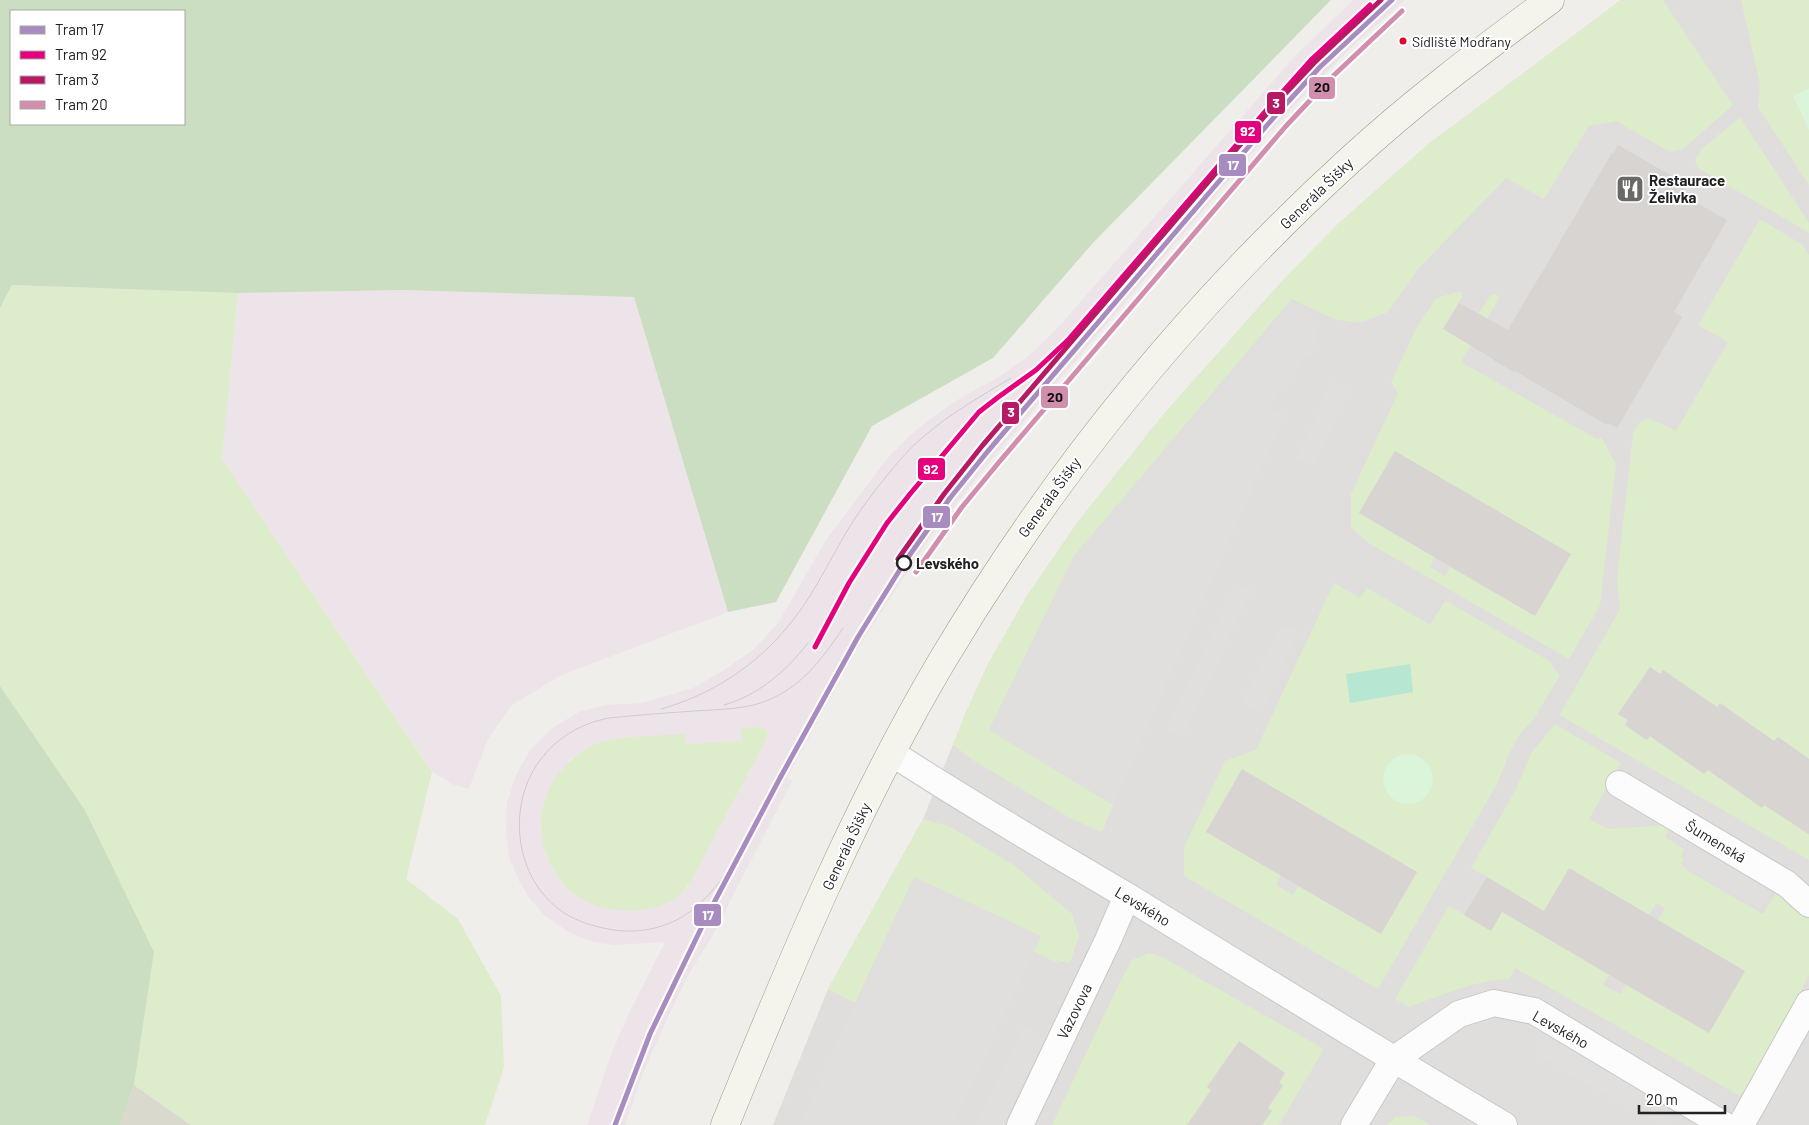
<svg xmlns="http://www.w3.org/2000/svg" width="1809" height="1125" viewBox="0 0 1809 1125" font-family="Barlow,sans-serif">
<rect width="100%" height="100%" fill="#f0eeeb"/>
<path fill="#dfdedc" d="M1621 0H1809V1125H773L828 989 923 819 964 717 988 664 1027 596 1077 523 1163 415 1284 279 1337 225 1426 146Z"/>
<g fill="#ede4e9" fill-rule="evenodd">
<path d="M1353 0H1405L1352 47 1310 89 1269 133 982 471 929 539 854 654 787 778 792 781 713 935 689 974 673 1006 643 1073 625 1125H587L610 1057 628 1015 665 942 615 945 592 942 567 931 545 916 529 898 518 879 509 857 506 831 507 802 516 775 530 750 552 728 579 712 606 705 642 703 693 688 726 669 754 649 778 623 826 540 885 461 907 438 930 419 959 399 997 378 1027 357 1055 331 1294 57ZM759 727 767 730 768 734 766 740 693 878 686 889 676 897 654 907 640 911 561 882 546 855 540 827 570 759 600 743 616 739 685 735V744L742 741 741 728Z"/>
<path d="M402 290 634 297 728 612 562 675 512 705 488 739 469 789 454 785 432 772 222 459 238 293Z"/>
</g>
<path fill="#d9d9cd" d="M134 1085 191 1125H120Z"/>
<g fill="#ddeccb" fill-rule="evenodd">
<path d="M1621 0 1623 2 1626 0H1663L1733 105 1683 149 1670 152 1616 121 1589 126 1544 199 1506 178 1418 269 1388 312 1360 323 1334 319 1292 299 1074 556 989 730 1113 805 1102 832 1070 818 973 760 953 745 964 717 988 664 1027 596 1077 523 1163 415 1284 279 1337 225 1426 146Z"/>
<path d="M1741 0H1809V88L1793 96 1809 130V185L1758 107 1760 84Z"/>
<path d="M1740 117 1809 223V233L1698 168 1695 160 1702 149Z"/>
<path d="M1761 220 1803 245 1809 255V759L1778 737 1774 741 1720 703 1717 707 1663 670 1660 674 1650 668 1618 714 1628 720 1625 725 1646 740 1650 736 1664 746 1667 741 1682 758 1704 774 1708 770 1720 779 1724 775 1809 835V860L1561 716 1560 714 1620 609 1617 578 1633 434C1636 425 1640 421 1649 418L1676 431 1728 342 1698 325 1759 221Z"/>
<path d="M12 285 238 293 222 459 432 772 406 879 458 919 501 996 504 1067 485 1125H191L134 1085 154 952 85 810 0 686V308Z"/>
<path d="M1461 291 1463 295 1443 329 1462 340 1489 297 1495 294 1500 297 1461 362 1597 439 1601 437 1616 464 1600 605 1569 659 1367 542 1351 527V494L1398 393 1391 382 1416 329 1436 298ZM1395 452 1571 554 1535 616 1450 567 1445 576 1430 567 1435 557 1359 513Z"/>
<path d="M1334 583 1360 598 1367 588 1430 625 1445 601 1450 603 1551 662 1555 670 1560 675 1535 717 1521 733 1511 749 1497 784 1378 989 1184 876V847L1225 761 1256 750ZM1407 754C1417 755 1423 758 1429 765L1388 795 1383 785ZM1242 770 1417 872 1381 934 1298 886 1293 895 1276 885 1281 875 1206 831Z"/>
<path d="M1555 724 1621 763 1589 819 1608 829 1672 825 1665 837 1684 849 1681 858 1686 859 1688 871 1763 914 1780 886 1809 916V975L1755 1081 1740 1096 1515 968 1510 979C1475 980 1442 995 1409 1007L1395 999 1449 906 1491 930 1513 892 1471 868 1515 791 1532 752ZM1656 903 1665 908 1658 920 1745 971 1709 1033 1626 985 1620 994 1603 985 1609 975 1533 930 1649 915Z"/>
<path d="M759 727 767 730 768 734 766 740 693 878C688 885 683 893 676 898 645 917 605 914 575 895 567 890 561 882 557 875 538 847 535 812 553 782 564 764 579 751 598 743 619 735 662 736 685 734L686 744 741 741V728Z"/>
<path d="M923 819 951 827 1015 866 1072 914 1079 936 1070 963 1055 960 1062 966 1034 951 1040 936 914 877 855 1003 828 989Z"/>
<path d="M1149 953 1162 957 1324 1049 1279 1125H1256L1283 1086 1279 1083 1285 1073 1239 1041 1207 1087 1211 1090 1187 1125H1052L1119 984 1132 960Z"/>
<path d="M1414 1116 1430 1125H1387L1396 1117Z"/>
</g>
<g fill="#cbdec1" fill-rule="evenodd">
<path d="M0 0H1331L1092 244 993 358 872 426 776 602 728 612 634 297 402 290 238 293 12 285 0 308ZM184 11V124H11V11Z"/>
<path d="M0 686 85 810 154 952 134 1085 120 1125H0Z"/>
</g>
<g fill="#daf5da">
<path d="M1809 88V130L1793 96Z"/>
<circle cx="1408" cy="779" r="25"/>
</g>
<path fill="#b7e6d2" d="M1410 664 1413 692 1350 703 1346 674Z"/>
<g fill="#e0dfde">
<path d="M1291 302 1311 312 1319 350 1307 357 1268 407 1284 415 1113 805 989 730 1074 556Z"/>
<path d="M1332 381 1349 390 1313 466 1296 458Z"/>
<path d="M1236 583 1252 590 1182 738 1166 730Z"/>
<path d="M1282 625 1299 632 1260 713 1241 702Z"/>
<path d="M1691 846 1772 891 1761 910 1681 865Z"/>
<path d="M914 877 1041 936 952 1125H800Z"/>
<path d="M1024 1027 1046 1038 1003 1125H977Z"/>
<path d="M1547 1035 1675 1107 1665 1125H1661L1536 1055Z"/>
</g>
<g fill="#d7d4d2">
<path d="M1618 145 1686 184 1681 194 1727 220 1674 312 1682 317 1617 428 1608 423 1607 425 1515 371 1514 372 1493 360V359L1443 329 1459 303 1508 330 1612 153 1613 154Z"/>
<path d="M1395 451 1571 554 1535 616 1359 513Z"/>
<path d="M1650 667 1660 674 1663 670 1717 707 1720 703 1774 741 1778 737 1809 759V834L1764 805 1762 808 1708 770 1704 774 1650 736 1647 740 1625 725 1628 720 1618 714Z"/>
<path d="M1242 769 1417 872 1381 934 1206 832Z"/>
<path d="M1569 868 1745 971 1709 1033 1502 912 1491 931 1464 915 1487 877 1544 911Z"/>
<path d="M1239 1041 1285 1073 1279 1083 1283 1085 1268 1108 1272 1111 1262 1125H1187L1211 1090 1207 1087Z"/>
</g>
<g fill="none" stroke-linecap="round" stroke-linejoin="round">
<defs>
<g id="minor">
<path d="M892 753C968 803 1048 849 1127 896 1252 973 1377 1050 1504 1125"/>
<path d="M1619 784 1787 884 1809 904"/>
<path d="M1020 1125 1108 940 1127 896"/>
<path d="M1354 1125 1393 1060 1459 1014 1494 1003 1534 1011 1724 1125"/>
<path d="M1741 1125 1809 1003"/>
</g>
<path id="secondary" d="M725 1125C789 967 855 808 942 661 1053 474 1190 306 1350 160 1413 102 1481 51 1550 0"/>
</defs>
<use href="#minor" stroke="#c9c8c7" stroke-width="28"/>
<use href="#secondary" stroke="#999a82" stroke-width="29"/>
<use href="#minor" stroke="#fdfcfc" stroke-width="26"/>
<use href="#secondary" stroke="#f4f4ed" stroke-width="28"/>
<g stroke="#ccc" stroke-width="1">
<path d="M724 705C759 695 786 671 808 643"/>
<path d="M661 709C711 695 756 666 789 625 811 599 826 567 843 538 858 511 879 485 899 461 931 424 970 403 1011 378"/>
<path d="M741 850C726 875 708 901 682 917 660 930 633 934 608 929 593 926 579 922 566 914 517 884 506 813 536 766 553 740 578 724 609 718 638 715 666 713 694 711 721 709 749 710 773 698 804 684 825 655 843 628"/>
</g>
<defs>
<path id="tram-1" d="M615 1125 650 1034 708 914 780 778 858 637 904 563 950 498 988 451 1275 116 1320 67 1392 0"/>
<path id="tram-2" d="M815 647 849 583 887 523 910 494 979 412 997 398 1036 370 1069 339 1271 105 1312 59 1370 5"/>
<path id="tram-3" d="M898 559 944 494 982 446 1269 111 1315 62 1381 0"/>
<path id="tram-4" d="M916 572 962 507 1000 461 1286 126 1331 78 1402 11"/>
</defs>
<use href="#tram-1" stroke="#fff" stroke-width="9"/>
<use href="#tram-2" stroke="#fff" stroke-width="9"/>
<use href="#tram-3" stroke="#fff" stroke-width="9"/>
<use href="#tram-4" stroke="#fff" stroke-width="9"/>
<use href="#tram-1" stroke="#a88cbf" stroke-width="5"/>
<use href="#tram-2" stroke="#e5007d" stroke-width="5"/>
<use href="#tram-3" stroke="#b71965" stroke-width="5"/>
<use href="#tram-4" stroke="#d28ead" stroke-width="5"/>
</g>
<defs>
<symbol id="restaurant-square" viewBox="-11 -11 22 22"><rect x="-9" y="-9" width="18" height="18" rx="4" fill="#6a6968" stroke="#fff"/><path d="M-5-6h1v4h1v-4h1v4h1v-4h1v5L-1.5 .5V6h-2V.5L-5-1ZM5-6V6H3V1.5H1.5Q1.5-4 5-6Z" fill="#fff"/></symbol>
</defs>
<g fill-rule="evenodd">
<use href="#restaurant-square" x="1614" y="173" width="32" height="32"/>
</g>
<circle fill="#e4002b" stroke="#fff" stroke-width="2" cx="1403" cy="41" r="4.5"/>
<circle fill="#fff" stroke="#222" stroke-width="2.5" cx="904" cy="563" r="7"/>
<g text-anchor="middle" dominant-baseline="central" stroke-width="4" stroke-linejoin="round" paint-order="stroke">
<g font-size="14" fill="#222" stroke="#fff" text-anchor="start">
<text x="1412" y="41">Sídliště Modřany</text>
</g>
<g font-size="15" font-weight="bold" fill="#222" stroke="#fff" text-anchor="start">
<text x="1649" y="180">Restaurace<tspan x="1649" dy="17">Želivka</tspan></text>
</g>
<g font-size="15" fill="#222" stroke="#fff">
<text transform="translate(1316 193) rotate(-44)">Generála Šišky</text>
<text transform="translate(1049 497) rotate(-54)">Generála Šišky</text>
<text transform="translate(1716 841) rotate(31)">Šumenská</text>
<text transform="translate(846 846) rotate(-65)">Generála Šišky</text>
<text transform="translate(1143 906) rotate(31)">Levského</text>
<text transform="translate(1074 1011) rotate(-64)">Vazovova</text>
<text transform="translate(1561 1029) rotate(29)">Levského</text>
</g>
<g font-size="15" font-weight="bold" fill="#222" stroke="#fff" text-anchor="start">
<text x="916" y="563">Levského</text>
</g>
</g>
<g stroke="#fff" stroke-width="2">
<rect x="1308" y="76" width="28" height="24" rx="5" fill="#d28ead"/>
<rect x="1266" y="91" width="20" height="24" rx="5" fill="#b71965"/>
<rect x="1234" y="120" width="28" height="24" rx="5" fill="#e5007d"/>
<rect x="1218" y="153" width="29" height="24" rx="5" fill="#a88cbf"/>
<rect x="1040" y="385" width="29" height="24" rx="5" fill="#d28ead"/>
<rect x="1001" y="401" width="19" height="24" rx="5" fill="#b71965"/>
<rect x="917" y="457" width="29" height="24" rx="5" fill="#e5007d"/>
<rect x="922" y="505" width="29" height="24" rx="5" fill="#a88cbf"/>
<rect x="693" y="903" width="29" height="24" rx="5" fill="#a88cbf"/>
</g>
<g font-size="14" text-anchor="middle" font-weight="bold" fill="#fff">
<text x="1276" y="108">3</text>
<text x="1248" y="136">92</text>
<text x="1233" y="170">17</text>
<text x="1011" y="417">3</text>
<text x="931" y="474">92</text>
<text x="937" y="522">17</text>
<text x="708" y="920">17</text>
</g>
<g font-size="14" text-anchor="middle" font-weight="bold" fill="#111">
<text x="1322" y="92">20</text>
<text x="1055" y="402">20</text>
</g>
<rect x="10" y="10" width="175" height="115" fill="#ffffff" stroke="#a7a7a7"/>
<rect x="20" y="26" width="25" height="8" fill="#a88cbf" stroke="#a7a7a7"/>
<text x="55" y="35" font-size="15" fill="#222222">Tram 17</text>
<rect x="20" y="51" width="25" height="8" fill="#e5007d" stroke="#a7a7a7"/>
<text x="55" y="60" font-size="15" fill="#222222">Tram 92</text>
<rect x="20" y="76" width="25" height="8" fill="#b71965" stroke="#a7a7a7"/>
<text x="55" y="85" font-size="15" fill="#222222">Tram 3</text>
<rect x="20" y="101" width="25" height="8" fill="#d28ead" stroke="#a7a7a7"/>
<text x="55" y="110" font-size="15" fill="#222222">Tram 20</text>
<path d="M1639 1105v8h86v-8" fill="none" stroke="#222222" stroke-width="2.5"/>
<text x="1646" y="1105" font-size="15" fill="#222222" stroke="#ffffff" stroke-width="4" paint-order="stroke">20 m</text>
</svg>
